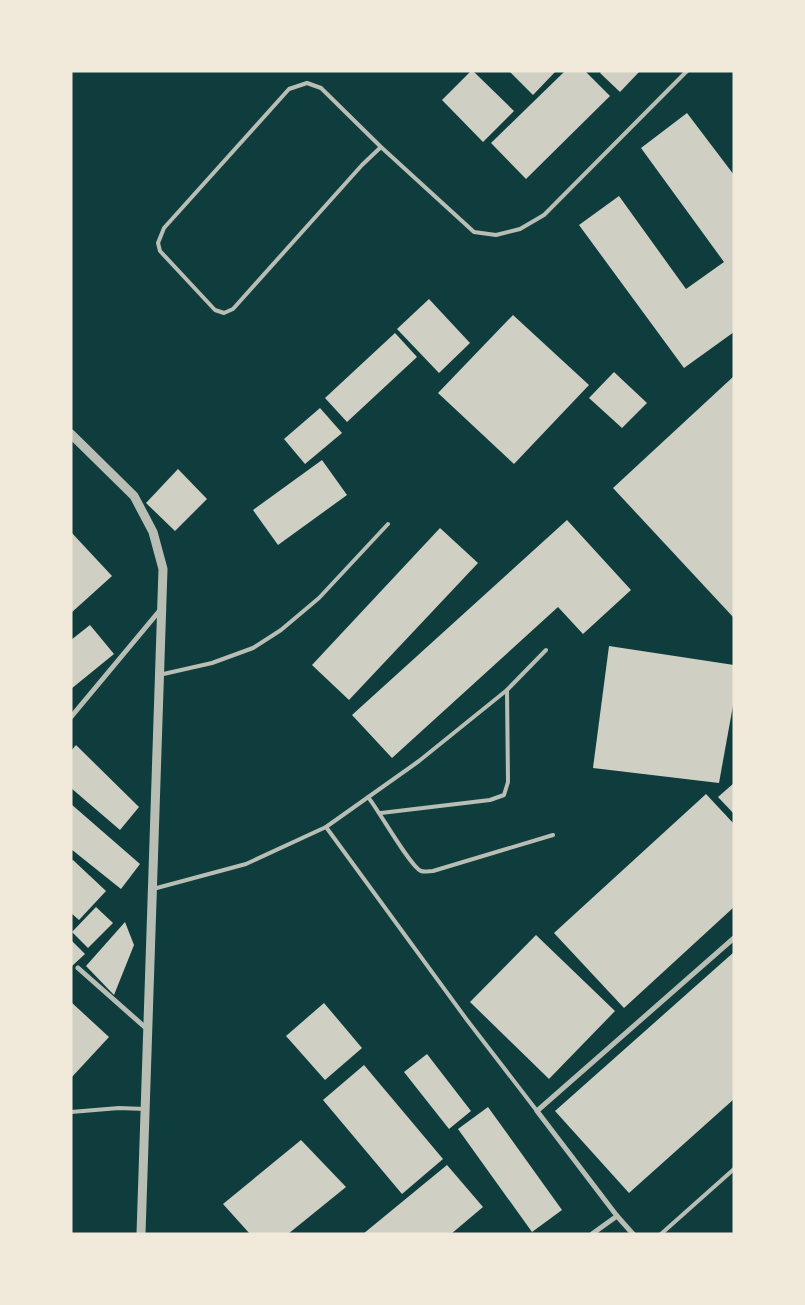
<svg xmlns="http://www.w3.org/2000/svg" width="805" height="1305" viewBox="0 0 805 1305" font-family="Montserrat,sans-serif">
<rect width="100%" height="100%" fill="#0f3d3e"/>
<g fill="#cfcfc3">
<path d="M471 71H473L514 111 483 142 442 100Z"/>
<path d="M509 71H556L533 95Z"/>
<path d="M565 71H585L610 96 526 179 491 143Z"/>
<path d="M602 71H640L620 92 600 73Z"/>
<path d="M687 113 734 175V332L684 368 579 225 619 196 686 289 724 262 641 148Z"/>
<path d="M429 299 470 343 439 373 397 329Z"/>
<path d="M513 315 589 385 514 464 438 393Z"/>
<path d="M395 333 417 357 347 422 325 398Z"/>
<path d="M614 372 647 403 622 428 589 398Z"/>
<path d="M734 376V618L613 488Z"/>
<path d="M320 408 342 433 305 464 284 439Z"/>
<path d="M322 460 347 495 278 545 253 510Z"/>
<path d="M178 469 207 499 175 531 146 503Z"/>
<path d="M567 520 631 590 583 634 558 607 392 758 352 715Z"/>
<path d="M440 528 478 563 349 700 312 665Z"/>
<path d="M71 532 112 576 71 613Z"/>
<path d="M90 625 114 654 71 689V640Z"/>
<path d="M609 646 734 665V700L719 783 593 768Z"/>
<path d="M76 745 139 807 120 830 71 788V751Z"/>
<path d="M734 783V814L718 797Z"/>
<path d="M706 794 734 824V907L624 1008 554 933Z"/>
<path d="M71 804 140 864 121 889 71 849Z"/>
<path d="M73 860 106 891 79 920 71 913V861Z"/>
<path d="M96 907 113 923 88 948 72 932Z"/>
<path d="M125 922 134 945 114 995 86 966Z"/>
<path d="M536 935 615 1011 549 1079 470 1002Z"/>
<path d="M71 940 85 954 71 967Z"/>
<path d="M734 952V1099L629 1193 555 1111Z"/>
<path d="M71 1002 109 1037 71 1078Z"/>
<path d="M324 1003 362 1048 325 1080 286 1036Z"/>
<path d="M427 1054 471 1111 449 1129 404 1072Z"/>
<path d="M364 1065 443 1159 402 1194 323 1100Z"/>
<path d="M488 1107 562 1210 532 1232 458 1129Z"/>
<path d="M301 1140 346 1187 288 1234H250L223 1204Z"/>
<path d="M447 1165 483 1207 451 1234H363Z"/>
</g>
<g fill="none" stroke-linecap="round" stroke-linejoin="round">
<g stroke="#b8beb3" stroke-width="4">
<path d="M381 147 321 88 307 83 289 89 164 228 158 243 160 251 215 310 224 313 233 309 362 165 381 147 474 232 496 235 520 229 544 215 687 71"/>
<path d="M159 675 212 663 253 648 281 630 319 598 388 524"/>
<path d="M368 797C378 809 411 868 421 871 424 872 430 871 433 871L553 835"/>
<path d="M381 813 490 800 504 795 508 782 507 690"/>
<path d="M326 827 467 1020 537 1111"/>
<path d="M153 889 246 864 326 827 419 761 507 690 546 650"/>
<path d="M71 1112 119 1108 145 1109"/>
<path d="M661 1234 734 1169"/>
</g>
<g stroke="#b8beb3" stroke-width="5">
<path d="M71 717 161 609"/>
<path d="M78 968 147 1029"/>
<path d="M592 1234 617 1216"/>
<path d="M633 1234 617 1216 537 1111 734 938"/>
</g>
<path stroke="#b8beb3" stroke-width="9" d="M71 434 134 496 153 532 163 569 141 1234"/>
</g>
<rect width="805" height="1305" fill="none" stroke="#f1e9da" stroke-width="145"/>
</svg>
